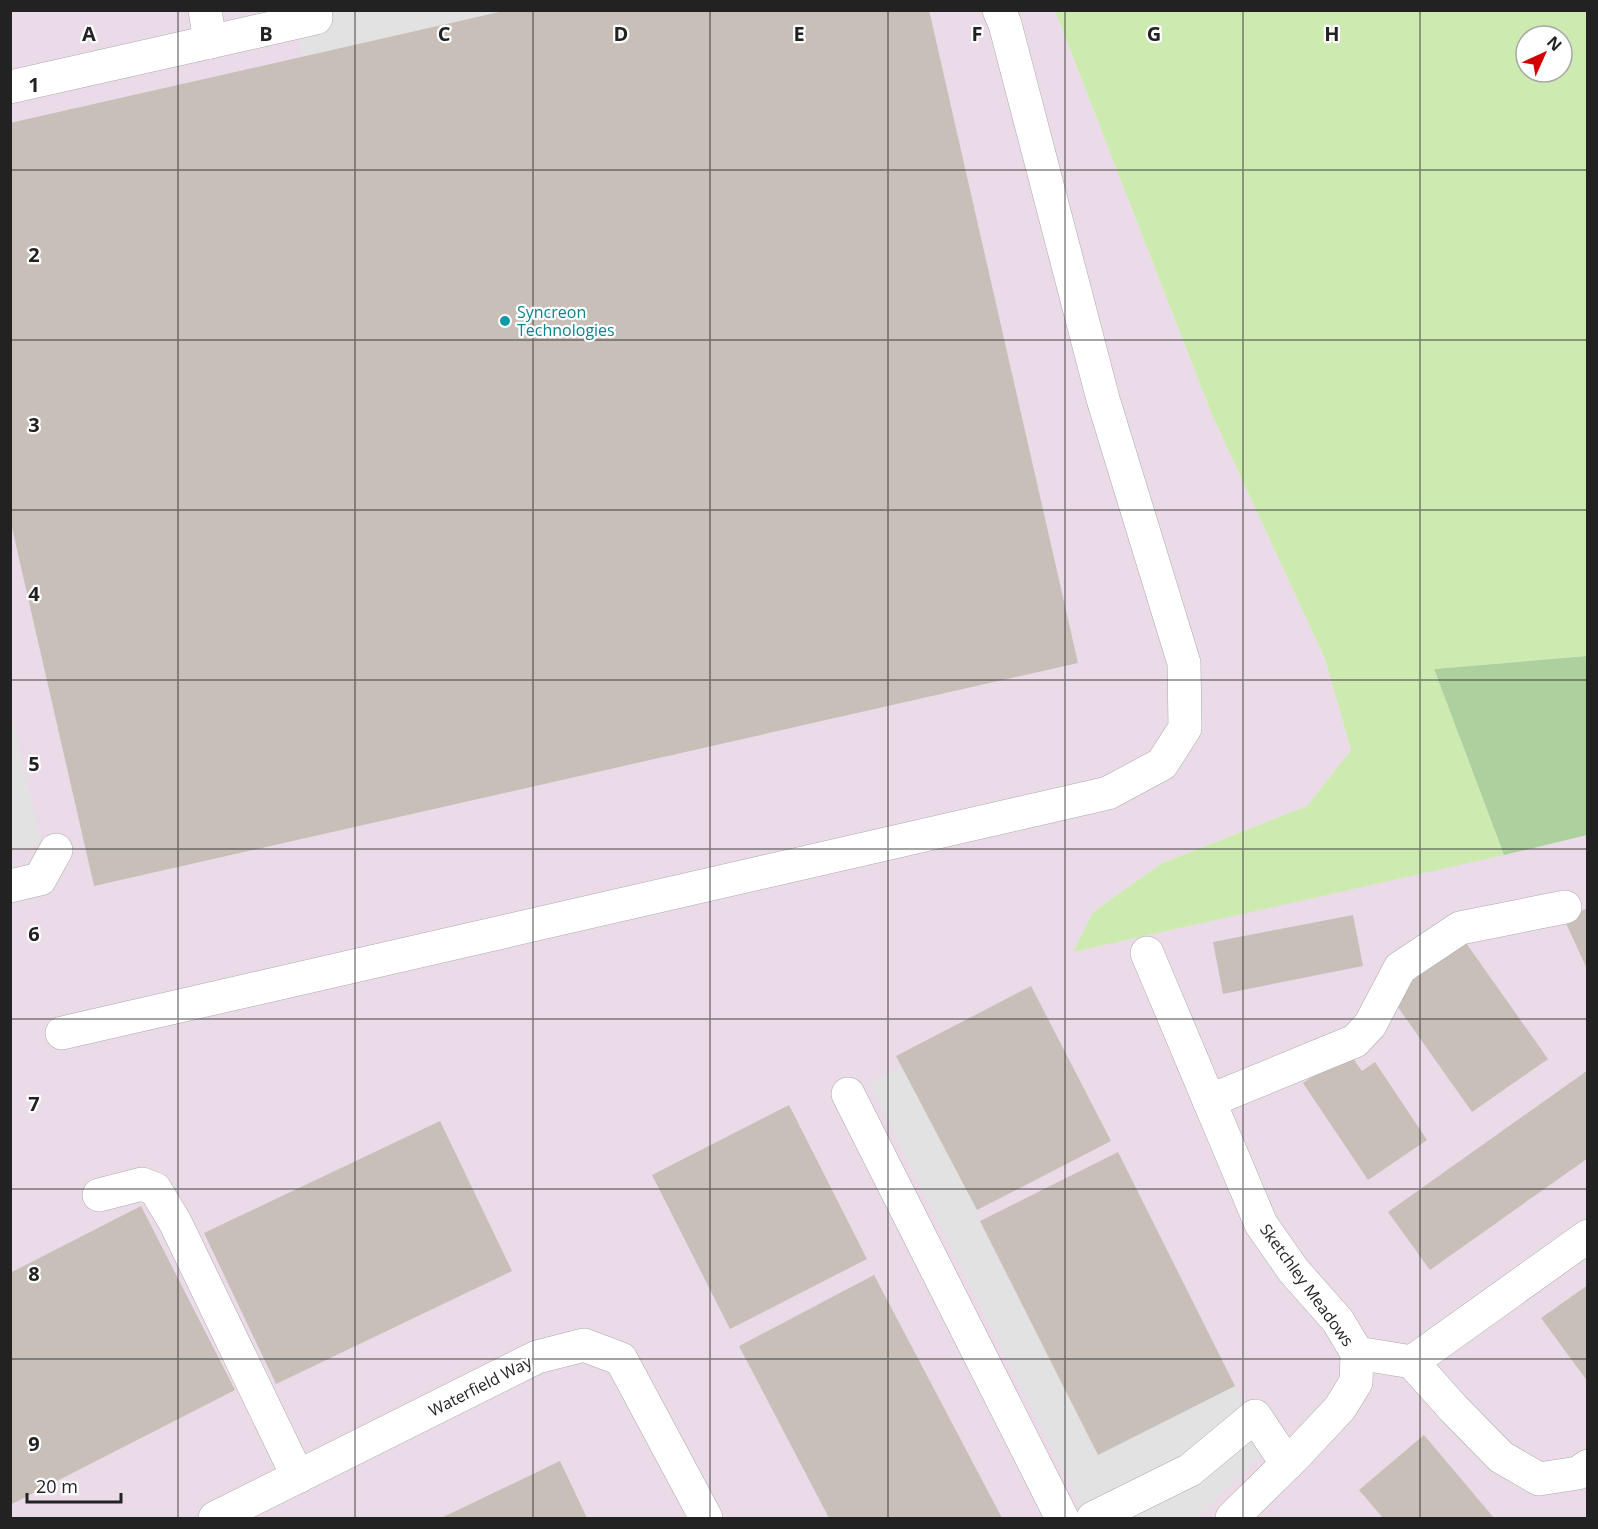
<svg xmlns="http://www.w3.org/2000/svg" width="1598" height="1529" viewBox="0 0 1598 1529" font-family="'Open Sans',sans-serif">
<rect width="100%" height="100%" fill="#f2efe9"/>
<path fill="#ebdbe8" d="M10 11H1055L1212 415 1325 659 1351 750 1307 806 1162 863 1093 912 1073 952 1587 835V1518H11Z"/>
<path fill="#cdebb0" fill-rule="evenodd" d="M1055 11H1587V656L1434 669 1504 855 1073 952 1093 912 1162 863 1307 806 1351 750 1325 659 1212 415ZM1526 36H1562V72H1526Z"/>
<path fill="#add19e" d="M1587 656V835L1504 855 1434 669Z"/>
<g fill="#e2e2e2">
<path d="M294 10 508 11 302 57Z"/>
<path d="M10 708 41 843 11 852H10Z"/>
<path d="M902 1067 977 1210 980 1222 1098 1455 1235 1386 1266 1450 1196 1518H1086L869 1083Z"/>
</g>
<g fill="#c7bfb8">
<path d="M508 10H929L1078 663 94 886 10 519V123Z"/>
<path d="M1588 908V971L1564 919Z"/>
<path d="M1353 915 1363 966 1223 994 1213 942Z"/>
<path d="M1466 943 1548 1059 1472 1112 1390 996Z"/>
<path d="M1031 986 1111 1141 977 1210 896 1056Z"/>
<path d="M1348 1052 1362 1071 1375 1062 1427 1140 1368 1180 1303 1083Z"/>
<path d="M1588 1070V1158L1430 1270 1388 1212Z"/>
<path d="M789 1105 867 1259 730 1329 652 1175Z"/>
<path d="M440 1121 512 1271 276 1384 204 1233Z"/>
<path d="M1118 1152 1235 1386 1098 1455 980 1221Z"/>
<path d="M141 1206 235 1390 10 1505V1273Z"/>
<path d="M874 1275 1002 1518H829L739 1346Z"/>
<path d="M1588 1285V1382L1541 1318Z"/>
<path d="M1424 1435 1494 1518H1383L1359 1490Z"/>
<path d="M560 1461 587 1518H441Z"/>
</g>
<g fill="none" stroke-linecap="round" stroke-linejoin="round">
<defs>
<g id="minor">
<path d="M205 10 210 42"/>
<path d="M10 87 316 18 315 10"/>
<path d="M10 886 40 879 56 850"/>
<path d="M1147 953 1261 1224 1293 1270 1338 1321 1357 1353 1356 1382 1340 1408 1296 1455 1232 1518"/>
<path d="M62 1033 1108 793 1162 764 1185 728 1184 663 1103 399 1005 24 999 10"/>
<path d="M848 1094 1062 1518"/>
<path d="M1209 1101 1355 1041 1370 1025 1400 968 1460 928 1565 907"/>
<path d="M99 1195 142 1184 155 1189 175 1222 298 1477"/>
<path d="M1588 1236 1412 1362 1453 1408 1501 1457 1539 1479 1578 1473 1588 1466"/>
<path d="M1357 1353 1412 1362"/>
<path d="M215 1518 537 1357 584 1345 621 1359 706 1518"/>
<path d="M1093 1518 1190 1470 1255 1416 1287 1464"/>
</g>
</defs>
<use href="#minor" stroke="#a9a9a9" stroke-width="34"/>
<use href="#minor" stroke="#fff" stroke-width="33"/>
</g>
<path fill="none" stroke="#222" stroke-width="1.5" stroke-opacity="0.55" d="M178 10V1518M355 10V1518M533 10V1518M710 10V1518M888 10V1518M1065 10V1518M1243 10V1518M1420 10V1518M10 170H1588M10 340H1588M10 510H1588M10 680H1588M10 849H1588M10 1019H1588M10 1189H1588M10 1359H1588"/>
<circle fill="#0f9aa8" stroke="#fff" stroke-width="2" cx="505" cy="321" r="6"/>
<g text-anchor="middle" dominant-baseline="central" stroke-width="4.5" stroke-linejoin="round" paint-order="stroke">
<g font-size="16" fill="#0d838f" stroke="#fff" text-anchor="start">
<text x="517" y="312">Syncreon<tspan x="517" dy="18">Technologies</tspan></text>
</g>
<g font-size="16" fill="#222" stroke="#fff">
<text transform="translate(1307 1285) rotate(54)">Sketchley Meadows</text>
<text transform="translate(480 1386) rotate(-27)">Waterfield Way</text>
</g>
</g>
<g font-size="20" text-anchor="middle" font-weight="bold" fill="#222" stroke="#fff" stroke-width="4.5" stroke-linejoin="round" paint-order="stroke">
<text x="89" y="41">A</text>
<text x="266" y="41">B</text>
<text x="444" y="41">C</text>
<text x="621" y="41">D</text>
<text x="799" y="41">E</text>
<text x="977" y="41">F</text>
<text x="1154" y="41">G</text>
<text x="1332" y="41">H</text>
<text x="34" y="92">1</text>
<text x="34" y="262">2</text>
<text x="34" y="432">3</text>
<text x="34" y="601">4</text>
<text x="34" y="771">5</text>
<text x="34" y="941">6</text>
<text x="34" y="1111">7</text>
<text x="34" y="1281">8</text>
<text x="34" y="1451">9</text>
</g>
<rect width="1598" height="1529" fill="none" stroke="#222222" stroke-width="24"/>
<g transform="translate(1544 54) rotate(45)"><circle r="28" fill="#ffffff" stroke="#a7a7a7" stroke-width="1.5"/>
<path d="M0-4.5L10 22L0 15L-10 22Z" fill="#d40000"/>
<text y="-9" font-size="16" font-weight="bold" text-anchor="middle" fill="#222222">N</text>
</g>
<path d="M27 1493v9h94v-9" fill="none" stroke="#222222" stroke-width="3"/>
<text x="36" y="1493" font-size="18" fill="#222222" stroke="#ffffff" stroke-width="4.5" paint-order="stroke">20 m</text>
</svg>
